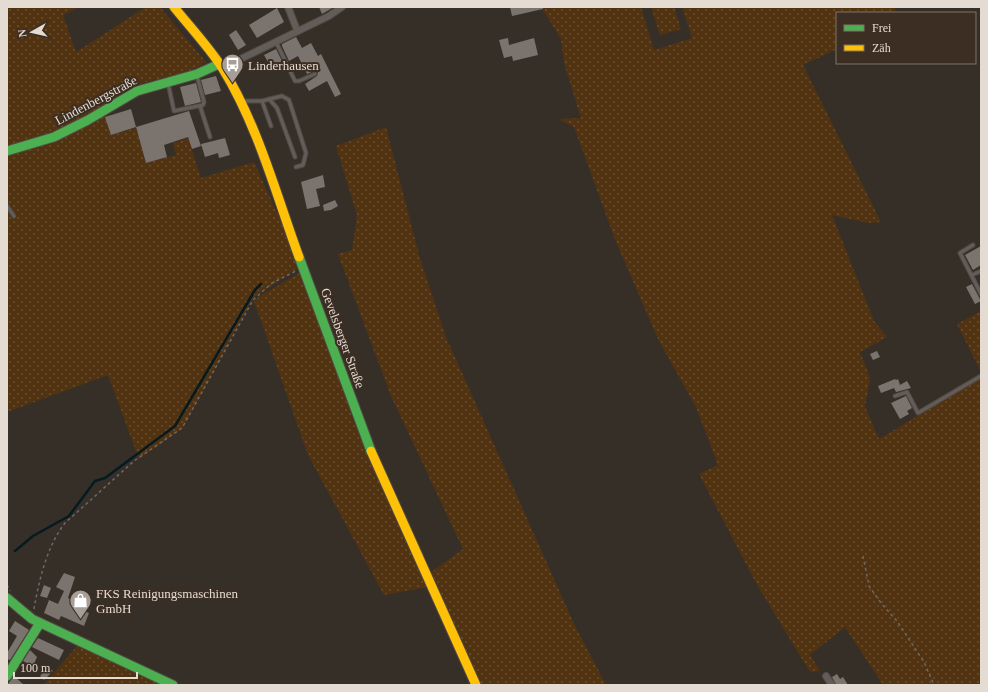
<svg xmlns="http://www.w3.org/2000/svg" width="988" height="692" viewBox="0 0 988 692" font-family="Georgia,serif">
<defs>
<pattern id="grass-dots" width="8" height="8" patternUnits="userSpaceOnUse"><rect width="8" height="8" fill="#513211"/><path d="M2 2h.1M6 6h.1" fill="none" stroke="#6a4f33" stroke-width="1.8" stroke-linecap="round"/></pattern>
</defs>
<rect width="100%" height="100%" fill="#362f28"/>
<g fill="url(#grass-dots)">
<path d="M7 7H79L63 15 76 52 146 7H160L206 62C188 76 162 76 141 84 122 90 106 103 90 114L94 122 105 115 111 135 136 128 146 163 176 155 173 143 188 138 201 178 254 162 301 266 253 298 183 428 139 459 108 375 7 412Z"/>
<path d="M541 7H641L654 50 692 38 682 7H895L896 13H837V49L803 65 881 222 868 223 832 215 874 321 887 337 860 352 870 378 865 407 879 439 981 378V685H883L845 627 810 655 820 671 810 672 756 583 699 474 718 465 696 407 659 341 616 242 574 127 558 119 581 118 564 63 561 39Z"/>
<path d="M651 7H674L681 29 660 35Z"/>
<path d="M386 127 419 255 446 337 575 626 606 685H481L430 573 463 549 391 396 338 254 352 250 357 215 336 146Z"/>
<path d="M301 272 354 422 384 493 428 587 384 595 308 455 254 301 260 296Z"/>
<path d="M981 311V372L957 324Z"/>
<path d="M78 645 165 685H43Z"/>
</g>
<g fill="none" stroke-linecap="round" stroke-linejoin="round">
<path stroke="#051b21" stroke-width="2.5" d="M15 551 33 536 69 516 95 481 105 478 175 426 255 290 261 284"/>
</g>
<g fill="#7b746e">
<path d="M319 7H334L322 14Z"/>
<path d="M510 7H543V9L512 16Z"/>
<path d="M277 8 284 22 257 38 249 25Z"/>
<path d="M236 30 246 45 238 50 229 35Z"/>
<path d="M296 37 302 48 311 43 318 56 321 54 341 94 335 97 327 81 309 91 305 84 317 76 318 72 314 71 307 74 298 56 289 61 282 46V44Z"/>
<path d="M508 38 509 45 534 38 538 55 513 61 512 56 504 58 499 40Z"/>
<path d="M276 49 282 61 275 65 274 61 269 64 264 55Z"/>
<path d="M216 76 221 91 205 95 201 80Z"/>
<path d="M196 83 201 102 185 106 180 87Z"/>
<path d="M131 109 136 127 111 135 105 117Z"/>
<path d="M189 111 201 146 192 149 188 137 164 145 167 157 146 163 136 127Z"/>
<path d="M225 138 230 155 219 158 218 153 205 157 201 144Z"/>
<path d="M323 175 325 187 316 189 320 206 307 209 301 182Z"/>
<path d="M335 200 338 206 331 210 324 211 323 205Z"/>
<path d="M981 246V265L973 270 965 255Z"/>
<path d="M972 284 981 301 975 304 966 287Z"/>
<path d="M877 351 880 357 873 360 870 354Z"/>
<path d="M895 379 896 380 898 379 900 385 907 381 911 388 896 392 894 388 881 393 878 386Z"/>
<path d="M906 396 912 408 907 411 909 414 900 419 891 403Z"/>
<path d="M64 573 75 577 68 598 87 606 84 611 89 613 84 626 61 616 59 620 44 613 49 600 58 604 64 591 56 587Z"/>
<path d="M44 585 51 588 47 598 40 596Z"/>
<path d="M15 621 29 630 10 660 7 659V653L17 636 9 631Z"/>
<path d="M38 638 64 650 59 660 32 647Z"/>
<path d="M30 650 37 657 33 666 23 661Z"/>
<path d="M48 667 53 671 44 680 40 676Z"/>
<path d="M837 674 840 679 843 677 848 685H836L832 677Z"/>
<path d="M14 676 24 685H7Z"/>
</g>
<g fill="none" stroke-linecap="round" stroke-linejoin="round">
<defs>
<g id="lane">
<path d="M276 42 295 81H299L315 74"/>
<path d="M168 83 174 111 203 105 204 102 197 76"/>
<path d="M269 99 277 108 295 157"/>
<path d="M242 101H262L282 96 289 100 306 153 303 165 296 167"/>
<path d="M262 101 271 126"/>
<path d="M200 106 210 137"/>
<path d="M7 206 14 216"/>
<path d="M973 245 960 253 981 294"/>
<path d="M972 275 981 271"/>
<path d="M895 396 907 392 918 413 981 376"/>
</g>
<g id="street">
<path d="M288 7 297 30"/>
<path d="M222 68 329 16 342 7"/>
<path d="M826 676 832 685"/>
</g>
<g id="fast">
<path d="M7 151 54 137 88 120 137 91 197 74 219 64"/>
<path d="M299 257 371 451"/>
<path d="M7 598 32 619 173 685"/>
<path d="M7 676 40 623"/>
</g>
<g id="slow">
<path d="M174 7C190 27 209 47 223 69 258 126 276 194 299 257"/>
<path d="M371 451 476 685"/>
</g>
</defs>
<use href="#lane" stroke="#514a44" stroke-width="5"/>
<use href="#street" stroke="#514a44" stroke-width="8"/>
<use href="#fast" stroke="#514a44" stroke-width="11"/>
<use href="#slow" stroke="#514a44" stroke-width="11"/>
<g stroke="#6e6964" stroke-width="1.5" stroke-dasharray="3 3" stroke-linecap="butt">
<path d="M863 556 869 586 881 603 897 621 924 662 934 685"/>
<path d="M7 585 10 591"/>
<path d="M34 609C39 580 47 546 65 523L134 461 182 428 253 300 272 283 296 271"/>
</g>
<use href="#lane" stroke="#625d58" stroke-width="3"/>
<use href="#street" stroke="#625d58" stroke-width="6"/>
<use href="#fast" stroke="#4caf50" stroke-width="9"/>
<use href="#slow" stroke="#ffc107" stroke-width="9"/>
</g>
<defs>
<symbol id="bus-pin" viewBox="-11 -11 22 30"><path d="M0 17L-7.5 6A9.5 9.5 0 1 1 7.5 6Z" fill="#a79f97" stroke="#3c2e22"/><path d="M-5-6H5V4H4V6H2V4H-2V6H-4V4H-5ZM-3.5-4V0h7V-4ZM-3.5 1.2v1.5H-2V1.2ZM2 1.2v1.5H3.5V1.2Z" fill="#fff"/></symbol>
<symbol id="shop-pin" viewBox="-11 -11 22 30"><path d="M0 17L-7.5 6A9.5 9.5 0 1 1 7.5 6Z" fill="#a79f97" stroke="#3c2e22"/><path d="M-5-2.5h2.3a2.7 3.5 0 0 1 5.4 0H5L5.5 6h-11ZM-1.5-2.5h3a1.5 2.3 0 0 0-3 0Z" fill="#fff"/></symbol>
</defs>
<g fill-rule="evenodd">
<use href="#bus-pin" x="220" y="52" width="25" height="34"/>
<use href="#shop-pin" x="68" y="588" width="25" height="34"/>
</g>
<g text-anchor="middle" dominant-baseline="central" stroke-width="4" stroke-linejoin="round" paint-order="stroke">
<g font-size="13" fill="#e4dbd3" stroke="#3c2e22" text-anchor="start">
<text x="248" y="65">Linderhausen</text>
<text x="96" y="593">FKS Reinigungsmaschinen<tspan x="96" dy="15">GmbH</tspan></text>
</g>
<g font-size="13" fill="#e4dbd3" stroke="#3c2e22">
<text transform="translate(96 100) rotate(-28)">Lindenbergstraße</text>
<text transform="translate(343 338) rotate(70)">Gevelsberger Straße</text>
</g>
</g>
<rect width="988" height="692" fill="none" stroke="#e4dbd3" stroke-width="16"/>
<rect x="836" y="12" width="140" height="52" fill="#3c2e22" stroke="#7f7369"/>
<rect x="844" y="25" width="20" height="6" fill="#4caf50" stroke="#7f7369"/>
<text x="872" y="32" font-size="12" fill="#e4dbd3">Frei</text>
<rect x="844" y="45" width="20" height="6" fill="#ffc107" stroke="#7f7369"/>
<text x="872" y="52" font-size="12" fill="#e4dbd3">Zäh</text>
<g transform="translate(32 32) rotate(262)" stroke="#3c2e22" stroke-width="3" paint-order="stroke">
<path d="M0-3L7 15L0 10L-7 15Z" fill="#e4dbd3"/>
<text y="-6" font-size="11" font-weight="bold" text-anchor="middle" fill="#e4dbd3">N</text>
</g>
<path d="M14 672v6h123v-6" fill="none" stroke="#e4dbd3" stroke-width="2"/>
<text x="20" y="672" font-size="12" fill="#e4dbd3" stroke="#3c2e22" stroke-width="3" paint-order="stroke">100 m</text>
</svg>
